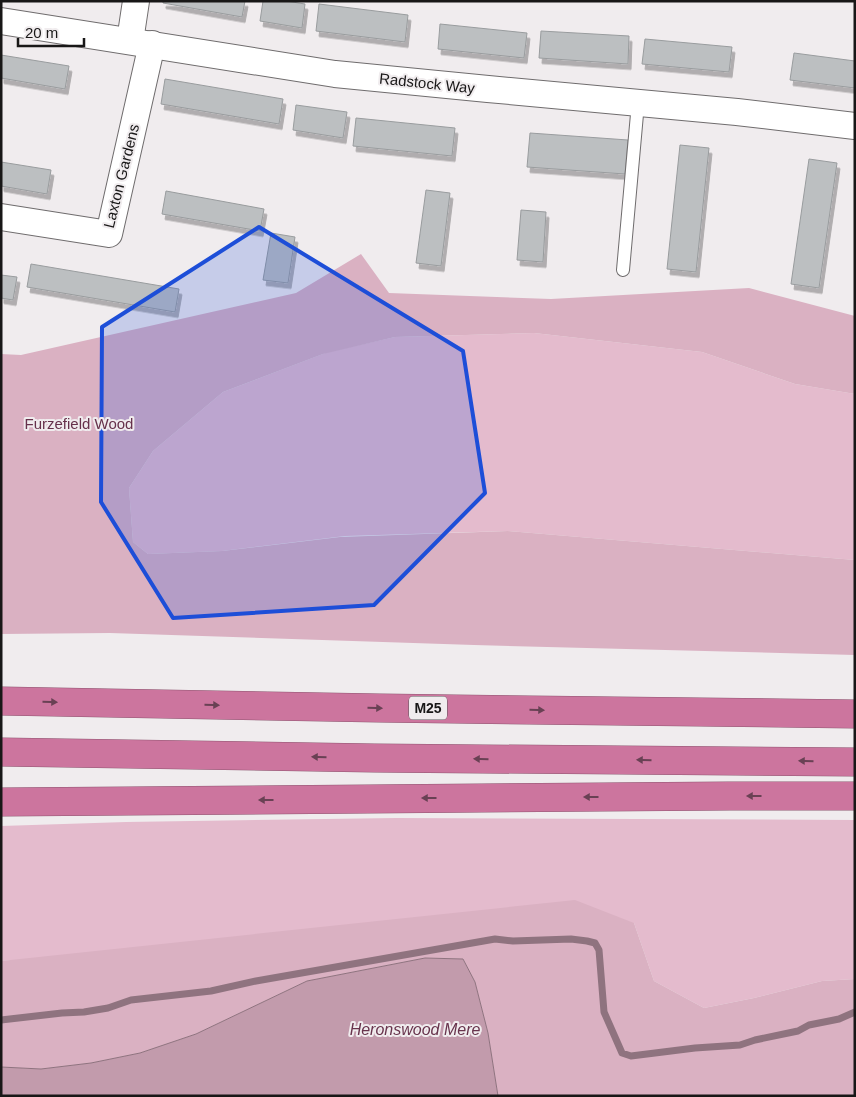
<svg xmlns="http://www.w3.org/2000/svg" width="856" height="1097" viewBox="0 0 856 1097" font-family="Arial,sans-serif">
<defs>
<filter id="shadow"><feDropShadow dx="3" dy="5.5" stdDeviation="0" flood-color="#0004"/></filter>
</defs>
<rect width="100%" height="100%" fill="#f0ecee"/>
<g fill="#e4bbcd">
<path d="M534 333 702 352 795 384 855 394V560L508 531 345 536 222 551 148 554 133 542 129 488 153 451 223 392 328 352 395 337Z"/>
<path d="M396 818 855 820V979L822 981 754 998 704 1008 654 981 634 923 1 961V826L126 822Z"/>
</g>
<g fill="#dab1c2">
<path d="M361 254 389 293 551 299 749 288 855 316V394L795 384 702 352 534 333 395 337 323 354 223 392 153 451 129 488 133 542 148 554 222 551 340 537 508 531 855 560V655L474 645 110 633 1 634V354L21 355 296 293Z"/>
<path d="M575 900 634 923 654 981 704 1008 754 998 822 981 855 979V1096H498L488 1033 475 982 463 959 425 958 307 981 196 1034 140 1053 91 1063 41 1069 1 1067V961Z"/>
</g>
<path fill="#c29bac" stroke="#8f737f" d="M425 958 463 959 475 982 488 1033 498 1096H1V1067L41 1069 91 1063 140 1053 196 1034 307 981Z"/>
<g fill="none" stroke-linecap="round" stroke-linejoin="round">
<path stroke="#8f737f" stroke-width="7" d="M1 1020 62 1013 84 1012 108 1008 131 1000 211 991 256 981 495 939 513 941 571 939 587 941 595 943 599 950 604 1012 622 1053 631 1056 695 1048 740 1045 755 1040 798 1031 809 1025 839 1019 855 1012"/>
</g>
<g fill="#bcbfc1" stroke="#999c9e" filter="url(#shadow)">
<path d="M163 1H245L242 17 163 3Z"/>
<path d="M263 1H286L305 4 302 28 260 21Z"/>
<path d="M319 4 408 15 405 42 316 31Z"/>
<path d="M440 24 527 33 524 58 438 49Z"/>
<path d="M541 31 629 36 628 64 539 58Z"/>
<path d="M645 39 732 47 729 72 642 64Z"/>
<path d="M794 53 855 61V88L790 80Z"/>
<path d="M1 55 69 66 65 89 1 78Z"/>
<path d="M165 79 283 99 279 124 161 104Z"/>
<path d="M296 105 347 112 343 138 293 130Z"/>
<path d="M356 118 455 128 452 156 353 146Z"/>
<path d="M530 133 628 140 625 174 527 167Z"/>
<path d="M680 145 709 148 696 272 667 269Z"/>
<path d="M809 159 837 163 819 288 791 284Z"/>
<path d="M1 162 51 170 47 194 1 186Z"/>
<path d="M426 190 450 193 441 266 416 263Z"/>
<path d="M166 191 264 209 260 231 162 214Z"/>
<path d="M521 210 546 212 543 262 517 260Z"/>
<path d="M271 233 295 237 288 283 263 280Z"/>
<path d="M31 264 179 289 175 312 27 287Z"/>
<path d="M1 275 17 277 13 300 1 298Z"/>
</g>
<g fill="none" stroke-linecap="round" stroke-linejoin="round">
<defs>
<path id="lane" d="M623 270 638 103"/>
<g id="street">
<path d="M1 21 335 74 488 89 737 112 855 126"/>
<path d="M130 41 136 1"/>
<path d="M1 217 109 234 152 44"/>
</g>
<g id="highway">
<path d="M1 701 379 708 855 714"/>
<path d="M1 752 374 758 855 762"/>
<path d="M1 802 729 796H855"/>
</g>
</defs>
<use href="#lane" stroke="#6f6c6d" stroke-width="14"/>
<use href="#street" stroke="#6f6c6d" stroke-width="28"/>
<use href="#highway" stroke="#8d546f" stroke-width="29"/>
<use href="#lane" stroke="#fff" stroke-width="12"/>
<use href="#street" stroke="#fff" stroke-width="26"/>
<use href="#highway" stroke="#cc759e" stroke-width="28"/>
</g>
<defs><path id="oneway-solid" d="M-6-.8H1V-3.2L6.5 0L1 3.2V.8H-6Z" transform="scale(1.25)"/></defs>
<g fill="#694154">
<use href="#oneway-solid" transform="translate(50 702) rotate(1)"/>
<use href="#oneway-solid" transform="translate(212 705) rotate(1)"/>
<use href="#oneway-solid" transform="translate(375 708) rotate(1)"/>
<use href="#oneway-solid" transform="translate(537 710) rotate(1)"/>
<use href="#oneway-solid" transform="translate(319 757) rotate(-179)"/>
<use href="#oneway-solid" transform="translate(481 759) rotate(-179)"/>
<use href="#oneway-solid" transform="translate(644 760) rotate(-179)"/>
<use href="#oneway-solid" transform="translate(806 761) rotate(-179)"/>
<use href="#oneway-solid" transform="translate(754 796) rotate(-180)"/>
<use href="#oneway-solid" transform="translate(591 797) rotate(180)"/>
<use href="#oneway-solid" transform="translate(429 798) rotate(180)"/>
<use href="#oneway-solid" transform="translate(266 800) rotate(180)"/>
</g>
<path fill="#1d4ed8" fill-opacity="0.2" stroke="#1d4ed8" stroke-width="4" stroke-linejoin="round" d="M259 227 463 351 485 493 374 605 173 618 101 502 102 327Z"/>
<g text-anchor="middle" dominant-baseline="central" stroke-width="4" stroke-linejoin="round" paint-order="stroke">
<rect fill="#f0ecee" stroke="#595758" stroke-width="1" x="409" y="696.5" width="38" height="23" rx="4"/>
<g font-size="14" font-weight="bold" fill="#181717">
<text x="428" y="708">M25</text>
</g>
<g font-size="15" fill="#181717" stroke="#f0ecee">
<text transform="translate(427 83) rotate(6)">Radstock Way</text>
<text transform="translate(121 176) rotate(-76)">Laxton Gardens</text>
</g>
<g font-size="15" fill="#66314b" stroke="#f0ecee">
<text x="79" y="423">Furzefield Wood</text>
</g>
<g font-size="16" font-style="italic" fill="#68344d" stroke="#f0ecee">
<text x="415" y="1029">Heronswood Mere</text>
</g>
</g>
<rect width="856" height="1097" fill="none" stroke="#181717" stroke-width="5"/>
<path d="M18 38v8h66v-8" fill="none" stroke="#181717" stroke-width="2.5"/>
<text x="25" y="38" font-size="15" fill="#181717" stroke="#f0ecee" stroke-width="4" paint-order="stroke">20 m</text>
</svg>
